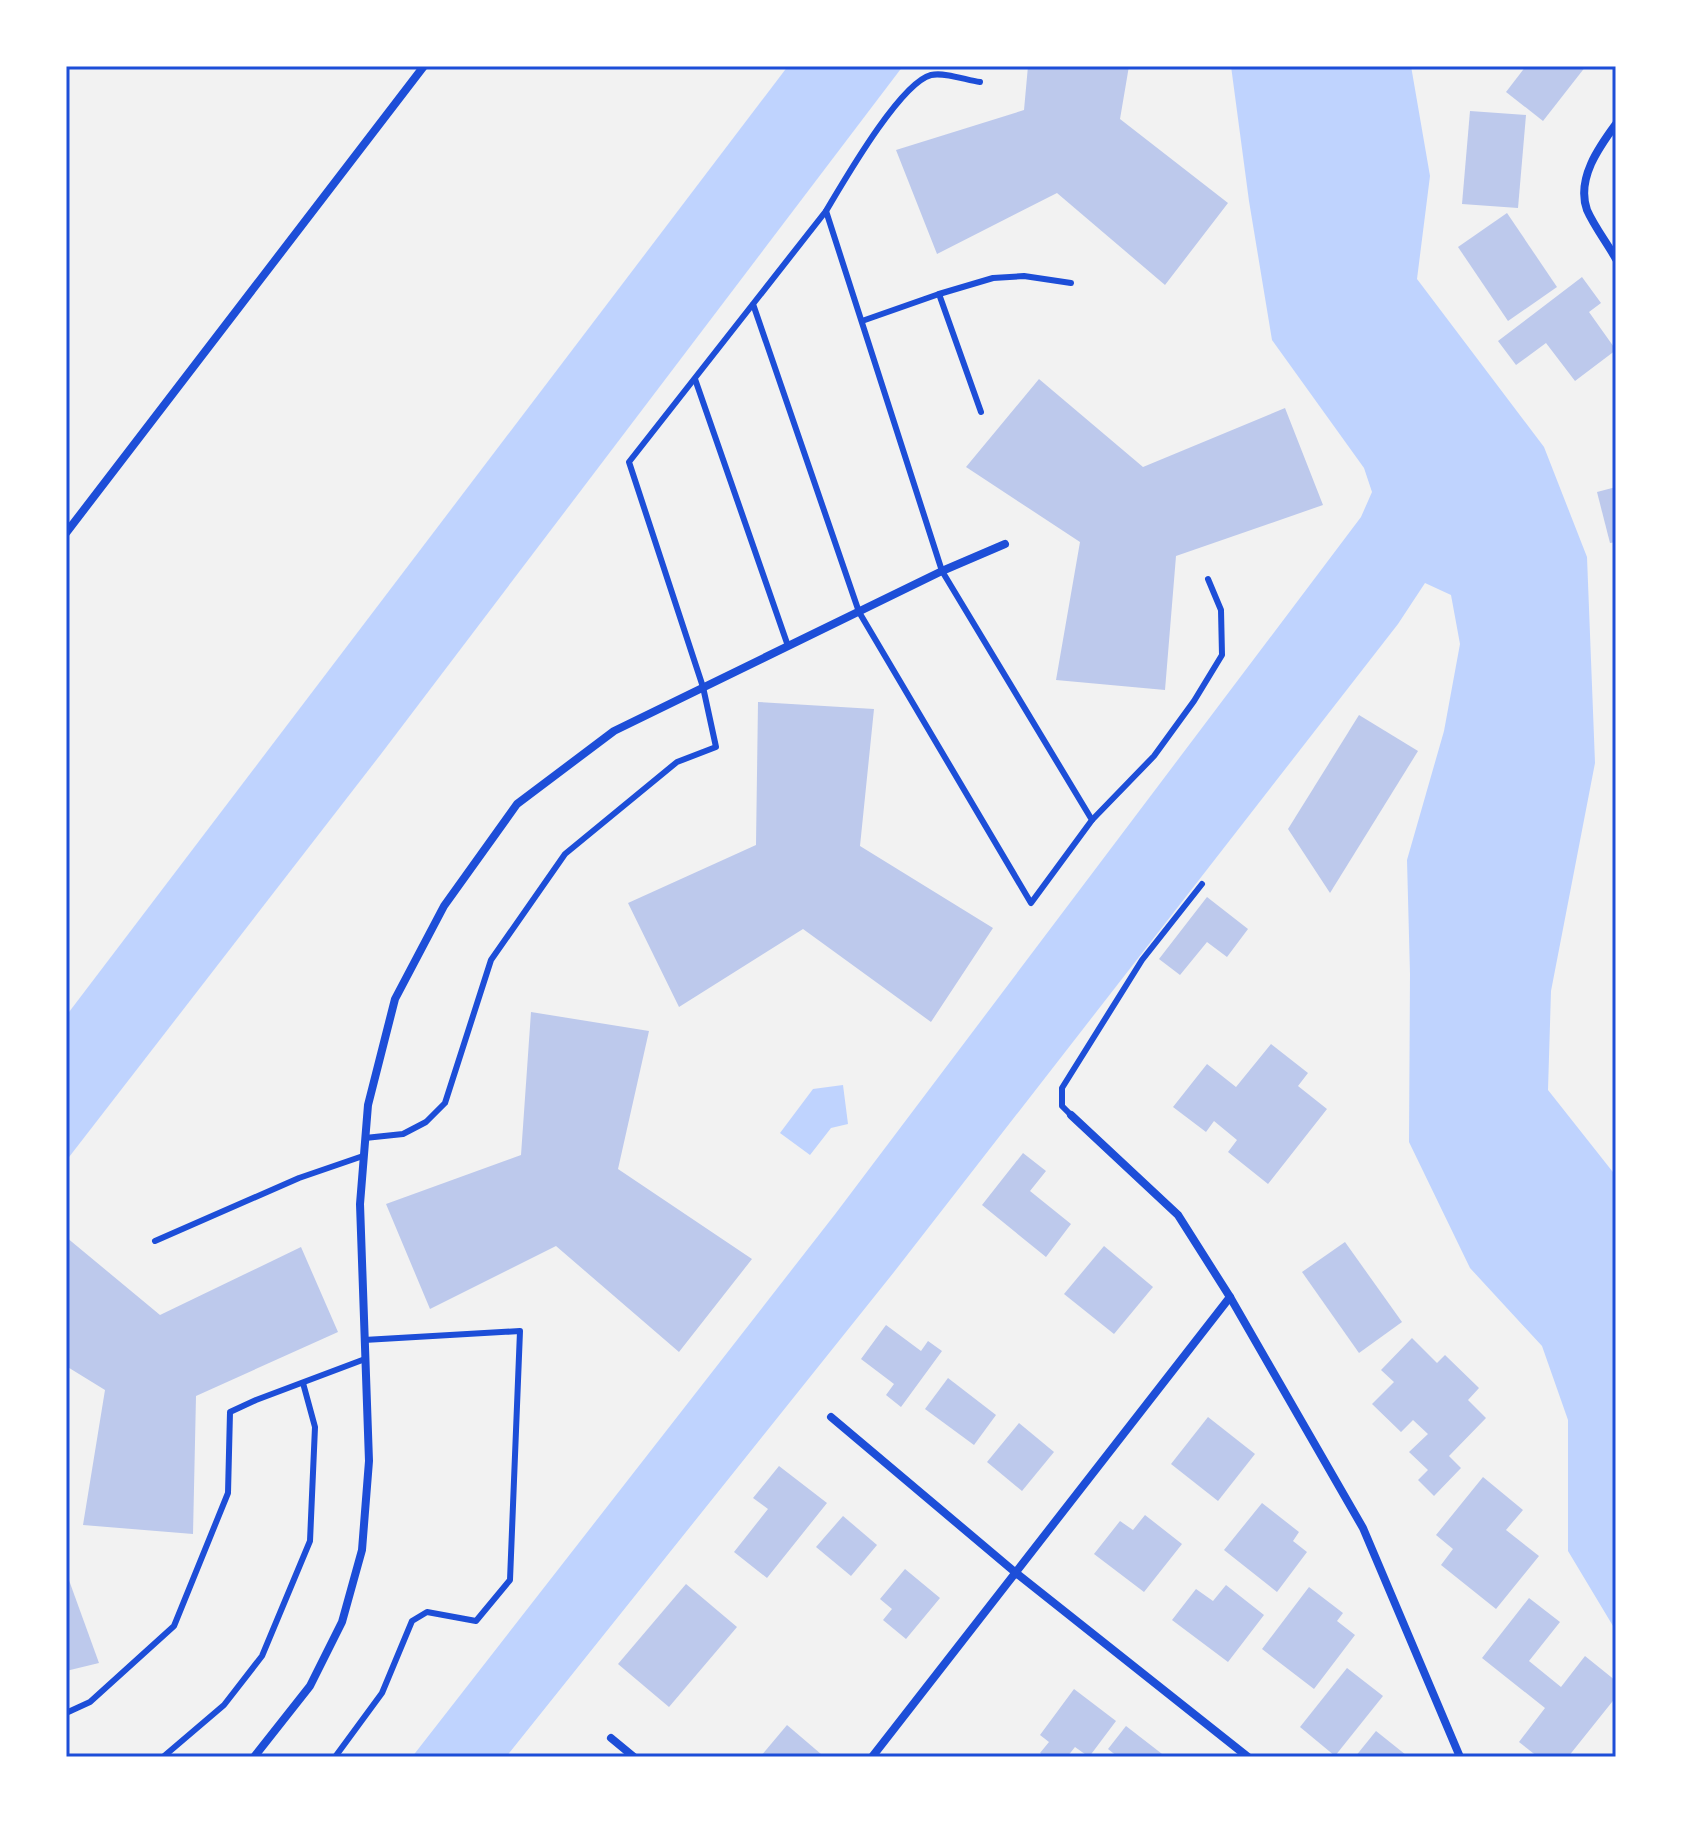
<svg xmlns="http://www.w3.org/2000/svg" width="1682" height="1823" viewBox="0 0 1682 1823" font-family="'Fira Sans',sans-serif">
<rect width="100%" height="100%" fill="#f2f2f2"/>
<g fill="#bfd3fe">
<path d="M788 66H903L381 754 66 1161V1016Z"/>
<path d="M1231 66H1411L1430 176 1417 279 1544 447 1587 557 1595 763 1551 991 1548 1090 1616 1176V1631L1568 1551V1420L1542 1346 1470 1268 1409 1142 1410 974 1407 860 1444 731 1460 644 1451 595 1425 583 1398 624 894 1272 506 1757H412L836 1213 1361 517 1372 492 1364 468 1272 340 1249 201Z"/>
<path d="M843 1085 848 1124 831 1128 810 1155 780 1133 813 1089Z"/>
</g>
<g fill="#bdc9ec">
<path d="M1028 66H1129L1120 119 1228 203 1165 285 1057 193 937 254 896 150 1024 110Z"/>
<path d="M1526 66H1586L1543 121 1506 92Z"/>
<path d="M1470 111 1526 115 1518 208 1462 204Z"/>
<path d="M1507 213 1557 287 1508 321 1458 247Z"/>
<path d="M1582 277 1601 303 1589 312 1616 350 1575 381 1546 343 1516 365 1498 341Z"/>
<path d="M1039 379 1143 467 1285 408 1323 505 1176 556 1165 690 1056 680 1080 542 966 467Z"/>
<path d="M1616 487V542L1610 543 1597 492Z"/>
<path d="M758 702 874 709 860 846 993 928 931 1022 803 929 679 1007 628 903 756 845Z"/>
<path d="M1359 715 1418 751 1330 893 1288 829Z"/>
<path d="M1207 897 1248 929 1227 957 1207 942 1180 975 1159 959Z"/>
<path d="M531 1012 649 1031 618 1169 752 1259 679 1352 556 1246 430 1309 386 1204 521 1155Z"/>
<path d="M1271 1044 1308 1073 1298 1086 1327 1109 1268 1184 1228 1152 1237 1140 1214 1121 1206 1132 1173 1107 1207 1064 1236 1087Z"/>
<path d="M1023 1153 1046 1171 1030 1191 1071 1224 1046 1257 982 1205Z"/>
<path d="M66 1237 160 1315 301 1247 338 1332 196 1396 193 1534 83 1525 105 1390 66 1366Z"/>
<path d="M1345 1242 1402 1322 1359 1353 1302 1272Z"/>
<path d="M1104 1246 1153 1287 1114 1334 1064 1294Z"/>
<path d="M886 1325 921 1351 928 1341 942 1351 901 1407 886 1395 894 1384 861 1359Z"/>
<path d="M1412 1338 1437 1363 1445 1355 1479 1388 1468 1400 1486 1418 1449 1456 1461 1468 1434 1496 1418 1480 1428 1470 1409 1452 1428 1434 1413 1420 1401 1432 1372 1404 1394 1382 1381 1370Z"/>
<path d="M948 1378 996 1415 974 1445 925 1409Z"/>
<path d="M1208 1417 1255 1454 1218 1501 1171 1464Z"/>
<path d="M1019 1423 1054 1452 1022 1491 987 1462Z"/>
<path d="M779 1466 827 1503 767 1578 734 1552 768 1509 753 1498Z"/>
<path d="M1483 1477 1523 1510 1506 1530 1539 1556 1496 1609 1441 1565 1453 1549 1436 1535Z"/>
<path d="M1262 1503 1299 1532 1293 1541 1307 1552 1277 1592 1224 1550Z"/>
<path d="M1145 1515 1182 1544 1144 1592 1094 1554 1120 1521 1133 1530Z"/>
<path d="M843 1516 877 1545 851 1576 816 1547Z"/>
<path d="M905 1569 940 1598 906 1639 883 1620 892 1609 880 1599Z"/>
<path d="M66 1572 99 1663 66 1671Z"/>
<path d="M686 1584 737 1627 669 1707 618 1664Z"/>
<path d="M1226 1585 1264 1615 1228 1662 1172 1620 1196 1589 1213 1601Z"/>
<path d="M1309 1587 1343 1613 1337 1621 1355 1635 1314 1689 1262 1649Z"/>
<path d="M1529 1598 1560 1622 1529 1661 1561 1687 1585 1656 1616 1681V1697L1568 1757H1538L1519 1742 1545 1708 1482 1658Z"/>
<path d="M1347 1668 1383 1696 1335 1756 1300 1727Z"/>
<path d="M1074 1689 1116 1721 1089 1757 1075 1747 1067 1757H1045L1040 1753 1049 1742 1040 1735Z"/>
<path d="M787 1725 821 1754 819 1757H760Z"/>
<path d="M1126 1726 1166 1757H1118L1108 1749Z"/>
<path d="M1376 1731 1406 1755 1405 1757H1355Z"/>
</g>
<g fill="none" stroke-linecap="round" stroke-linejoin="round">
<g stroke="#1d4ed8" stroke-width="6">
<path d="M826 211C844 181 900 83 931 75 945 72 966 80 980 82"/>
<path d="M939 294 993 278 1024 276 1071 283"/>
<path d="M862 321 939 294 981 412"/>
<path d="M695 379 788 646"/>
<path d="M1092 820 1154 756 1194 701 1222 655 1221 610 1208 579"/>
<path d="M1071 1115 1062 1106V1088L1142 960 1202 884"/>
<path d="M365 1138 403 1134 426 1122 445 1103 491 960 565 854 677 762 716 747 703 687 629 462 826 211 942 571 1092 820 1031 903 859 612 753 304"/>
<path d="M155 1241 299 1178 363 1156"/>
<path d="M66 1713 90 1702 174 1626 228 1493 230 1412 256 1400 365 1359"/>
<path d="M163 1757 224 1705 262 1656 310 1541 315 1427 303 1383"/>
<path d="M335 1757 382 1693 412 1621 427 1612 476 1621 510 1580 520 1331 364 1340"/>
</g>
<g stroke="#1d4ed8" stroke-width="8">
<path d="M1616 124C1599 147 1576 179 1587 210 1594 226 1607 243 1616 259"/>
<path d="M66 533 424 66"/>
<path d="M1071 1115 1178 1215 1230 1297 1363 1528 1460 1757"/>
<path d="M831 1417 1016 1573 1248 1757"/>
<path d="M611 1738 634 1757"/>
<path d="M254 1757 310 1686 342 1622 362 1550 369 1461 360 1204 368 1105 395 999 444 906 517 804 614 731 942 571 1005 544"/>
<path d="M872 1757 1230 1297"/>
</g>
</g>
<rect width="1682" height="1823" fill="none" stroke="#ffffff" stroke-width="136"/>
<rect x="68" y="68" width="1546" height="1687" fill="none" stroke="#1d4ed8" stroke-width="3"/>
</svg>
